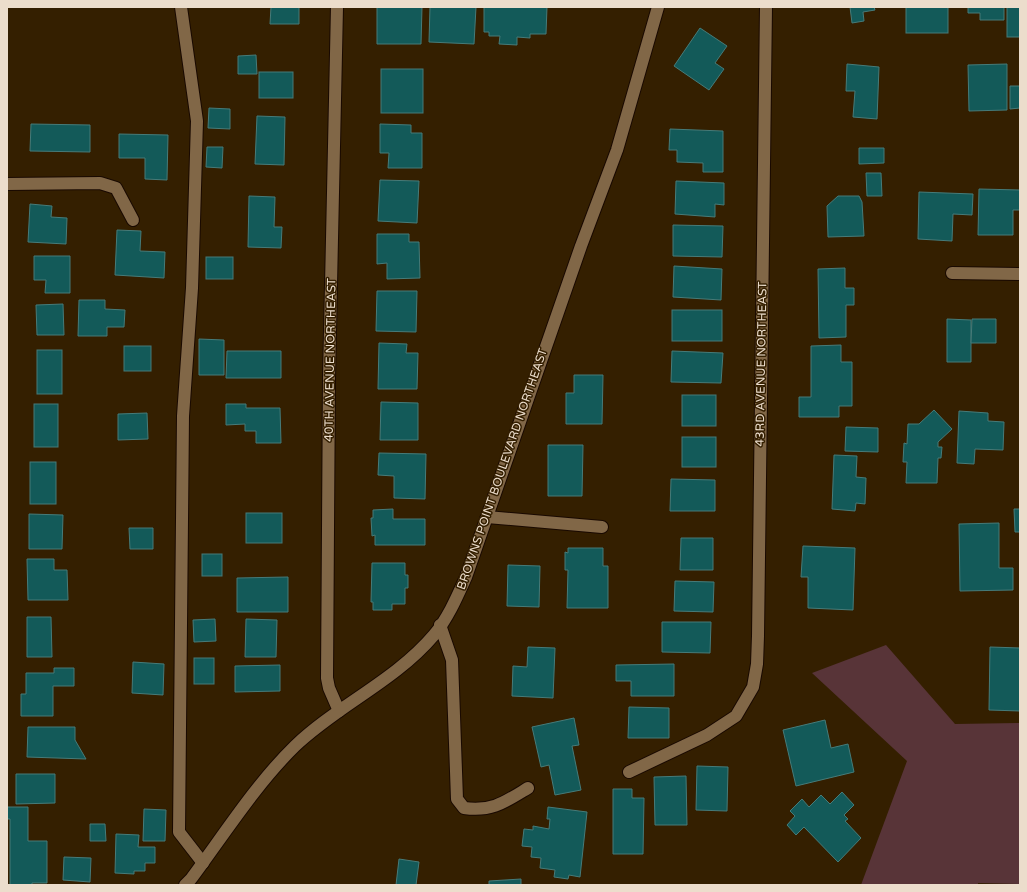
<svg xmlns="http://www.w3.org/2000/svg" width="1027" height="892" viewBox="0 0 1027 892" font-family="'Varela Round',sans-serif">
<rect width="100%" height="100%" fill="#341f00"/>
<path fill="#583438" d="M886 645 955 724 1020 723V884L978 883V885H861L907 761 812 673Z"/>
<g fill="#135a59" stroke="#467b79">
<path d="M271 7H299V24H270Z"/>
<path d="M377 7H422L421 44H377Z"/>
<path d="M430 7H476L474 44 429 42Z"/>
<path d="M484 7H547L546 34H530V38L517 37V45L499 44 500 36H489V32H484Z"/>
<path d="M850 7H874L875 10 863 12 864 21 852 23Z"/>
<rect x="906" y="7" width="42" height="26"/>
<path d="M968 7H1004V20H980V13H968Z"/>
<rect x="1007" y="7" width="13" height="30"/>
<path d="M700 28 727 46 715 63 724 69 709 90 674 66Z"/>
<path d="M256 55 257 74H238V56Z"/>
<path d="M847 64 879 67 877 119 853 117 855 91H846Z"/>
<path d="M1007 64V110L969 111 968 65Z"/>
<rect x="381" y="69" width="42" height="44"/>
<rect x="259" y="72" width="34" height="26"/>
<path d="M1010 86H1020V108L1010 109Z"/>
<path d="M209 108 230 109V129L208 128Z"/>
<path d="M257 116 285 117 284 165 255 164Z"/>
<path d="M31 124 90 125V152L30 151Z"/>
<path d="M380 124 411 125V133H422V168H388L389 153H380Z"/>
<path d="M670 129 723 131V172H703V163L677 162V150H669Z"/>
<path d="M119 134 168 135 167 180 145 179V158H119Z"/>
<path d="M207 147H223L222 168 206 167Z"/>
<path d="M859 148H884V163L859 164Z"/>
<path d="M866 173H881L882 196H867Z"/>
<path d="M380 180 419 181 417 223 378 221Z"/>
<path d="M676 181 724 183V205L715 204V217L675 214Z"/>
<path d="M979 189 1020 190V210H1013V235H978Z"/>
<path d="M919 192 973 194 972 215 953 214 952 241 918 239Z"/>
<path d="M249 196 275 197 274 227H282L281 248 248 247Z"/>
<path d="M838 196H859L862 202 864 236 828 237 827 206Z"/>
<path d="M30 204 52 206 51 217 67 218 66 244 28 242Z"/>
<path d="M673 225 723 226 722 257 673 256Z"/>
<path d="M117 230 141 231 140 251 165 252 164 278 115 275Z"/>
<path d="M377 234H409V242H419L420 278 387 279V263L377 264Z"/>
<path d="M34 256H70V293H45L46 280H34Z"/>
<rect x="206" y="257" width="27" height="22"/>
<path d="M674 266 722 269 721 300 673 297Z"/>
<path d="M845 268V288H854V305H846V337L819 338 818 269Z"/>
<path d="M377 291H417L416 332 376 331Z"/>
<path d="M79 300H105V309L125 310 124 327H107V336H78Z"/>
<path d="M63 304 64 335H37L36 305Z"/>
<rect x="672" y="310" width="50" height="31"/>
<path d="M947 319 971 320V362H947Z"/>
<path d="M972 319H996V343H971Z"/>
<path d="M199 339 224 340V375H199Z"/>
<path d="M379 343 407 344 406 353H418L417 389H378Z"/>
<path d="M841 345V362H852V406H839V417H799V397H811V346Z"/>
<rect x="124" y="346" width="27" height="25"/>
<rect x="37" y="350" width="25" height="44"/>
<path d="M227 351H281V378H226Z"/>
<path d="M672 351 723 353 721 383 671 382Z"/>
<path d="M574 375H603L602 424H566V393H574Z"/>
<rect x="682" y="395" width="34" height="31"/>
<path d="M381 402 418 403V440H380Z"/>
<rect x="34" y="404" width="24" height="43"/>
<path d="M226 404H246V408H280L281 443H256V431H245V424L226 425Z"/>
<path d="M934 410 952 429 938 442V447H942L941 458H938L937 483H906L907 462H903L904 443 907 444 908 424H919Z"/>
<path d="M959 411 988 413V421L1004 422 1003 450 975 449 974 464 957 463Z"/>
<path d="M147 413 148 439 118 440V414Z"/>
<path d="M846 427 878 428V452L845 451Z"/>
<rect x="682" y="437" width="34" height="30"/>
<path d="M548 445H583L582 496H548Z"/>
<path d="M379 453 426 454 425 499 394 498V476L378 475Z"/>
<path d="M834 455 857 456 856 477 866 478 865 504 856 503 855 511 832 509Z"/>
<rect x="30" y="462" width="26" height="42"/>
<path d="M671 479 715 480V511H670Z"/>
<path d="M393 509V519H425V545H375V535L372 536 371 518H373V510Z"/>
<path d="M1014 509H1020V532H1015Z"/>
<rect x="246" y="513" width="36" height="30"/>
<path d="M29 514 63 515 62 549H29Z"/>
<path d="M999 523V568H1013V590L960 591 959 524Z"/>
<path d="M129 528H153V549H130Z"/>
<path d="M681 538H713V570H680Z"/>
<path d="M803 546 855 548 853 610 808 608V577H801Z"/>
<path d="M568 548H603V566H608V608H567L568 570H565V552L568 553Z"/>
<rect x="202" y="554" width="20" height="22"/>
<path d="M27 559H54V570H67L68 600H28Z"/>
<path d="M372 563H405V575H408V588H405V604H392V610H373V602H371Z"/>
<path d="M508 565 540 566 539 607 507 606Z"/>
<path d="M288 577V612H237V578Z"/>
<path d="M675 581 714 582 713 612 674 611Z"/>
<path d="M27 617H51L52 657H27Z"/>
<path d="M215 619 216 641 194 642 193 620Z"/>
<path d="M246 619 277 620 276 657H245Z"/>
<path d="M662 622H711L710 653 662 652Z"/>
<path d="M528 647 555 648 553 698 512 696 513 666 527 667Z"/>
<path d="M990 647 1020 648V711L989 710Z"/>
<rect x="194" y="658" width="20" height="26"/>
<path d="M133 662 164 664 163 695 132 693Z"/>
<path d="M674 664V696H631V681H616V665Z"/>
<path d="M280 665V691L235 692V666Z"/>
<path d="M54 668H74V686H53V716H21V694H26V673H54Z"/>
<path d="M629 707 669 708V738H628Z"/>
<path d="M574 718 579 745 572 746 581 790 555 795 549 765 541 767 532 727Z"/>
<path d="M825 720 831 748 848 744 854 772 796 786 783 730Z"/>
<path d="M28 727H75V740L86 759 27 757Z"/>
<path d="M697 766 728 767 727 811 696 810Z"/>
<path d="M16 774H55V803L16 804Z"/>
<path d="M686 776 687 825H655L654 777Z"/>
<path d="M613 789H632V798H644L643 854H613Z"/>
<path d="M842 792 854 805 844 815 848 819 845 821 861 838 838 862 804 827 796 835 787 825 795 816 790 811 802 799 809 807 821 795 830 804Z"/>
<path d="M7 807H28V841H47V883H32V885H10V819H7Z"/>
<path d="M548 807 587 812 580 877 569 875 568 879 554 877 555 870 540 868 541 858 531 857 532 847 522 846 524 829 533 830V826L549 829 550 819H547Z"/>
<path d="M144 809 166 810 165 841H143Z"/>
<path d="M90 824H105L106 841H90Z"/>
<path d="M116 834 139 835 138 847H155V863H145V871H134V874L115 873Z"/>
<path d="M64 857 91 858 90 882 63 880Z"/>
<path d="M399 859 419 862 416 885H396Z"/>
<path d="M521 879V885H489V881Z"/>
</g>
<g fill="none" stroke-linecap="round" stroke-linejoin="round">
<defs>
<g id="minor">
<path d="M181 7 197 121 192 288 183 416 179 832 203 863"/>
<path d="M337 7 329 378 327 678 329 688 339 711"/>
<path d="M7 184 100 183 116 188 133 220"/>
<path d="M952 273 1020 274"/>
<path d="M487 517 602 527"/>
<path d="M440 625 452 660 457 799 464 808C492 812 505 802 528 788"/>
<path d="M629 772 707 735 736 716 753 687 757 664 758 636 766 7"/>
<path d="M185 885 191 879C223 836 256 784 295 746 338 705 395 681 434 635 448 618 457 597 466 577L581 246 617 150 658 7"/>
</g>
</defs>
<use href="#minor" stroke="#190900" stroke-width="14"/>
<use href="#minor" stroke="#816747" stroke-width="12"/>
</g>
<g text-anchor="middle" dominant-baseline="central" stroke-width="3" stroke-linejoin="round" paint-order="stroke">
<g font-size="12" fill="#ecddcc" stroke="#341f00">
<text transform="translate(330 360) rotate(-89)">40TH AVENUE NORTHEAST</text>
<text transform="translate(761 364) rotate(-89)">43RD AVENUE NORTHEAST</text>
<text transform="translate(502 469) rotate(-71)">BROWNS POINT BOULEVARD NORTHEAST</text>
</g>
</g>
<rect width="1027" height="892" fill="none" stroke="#ecddcc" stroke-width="16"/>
</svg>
